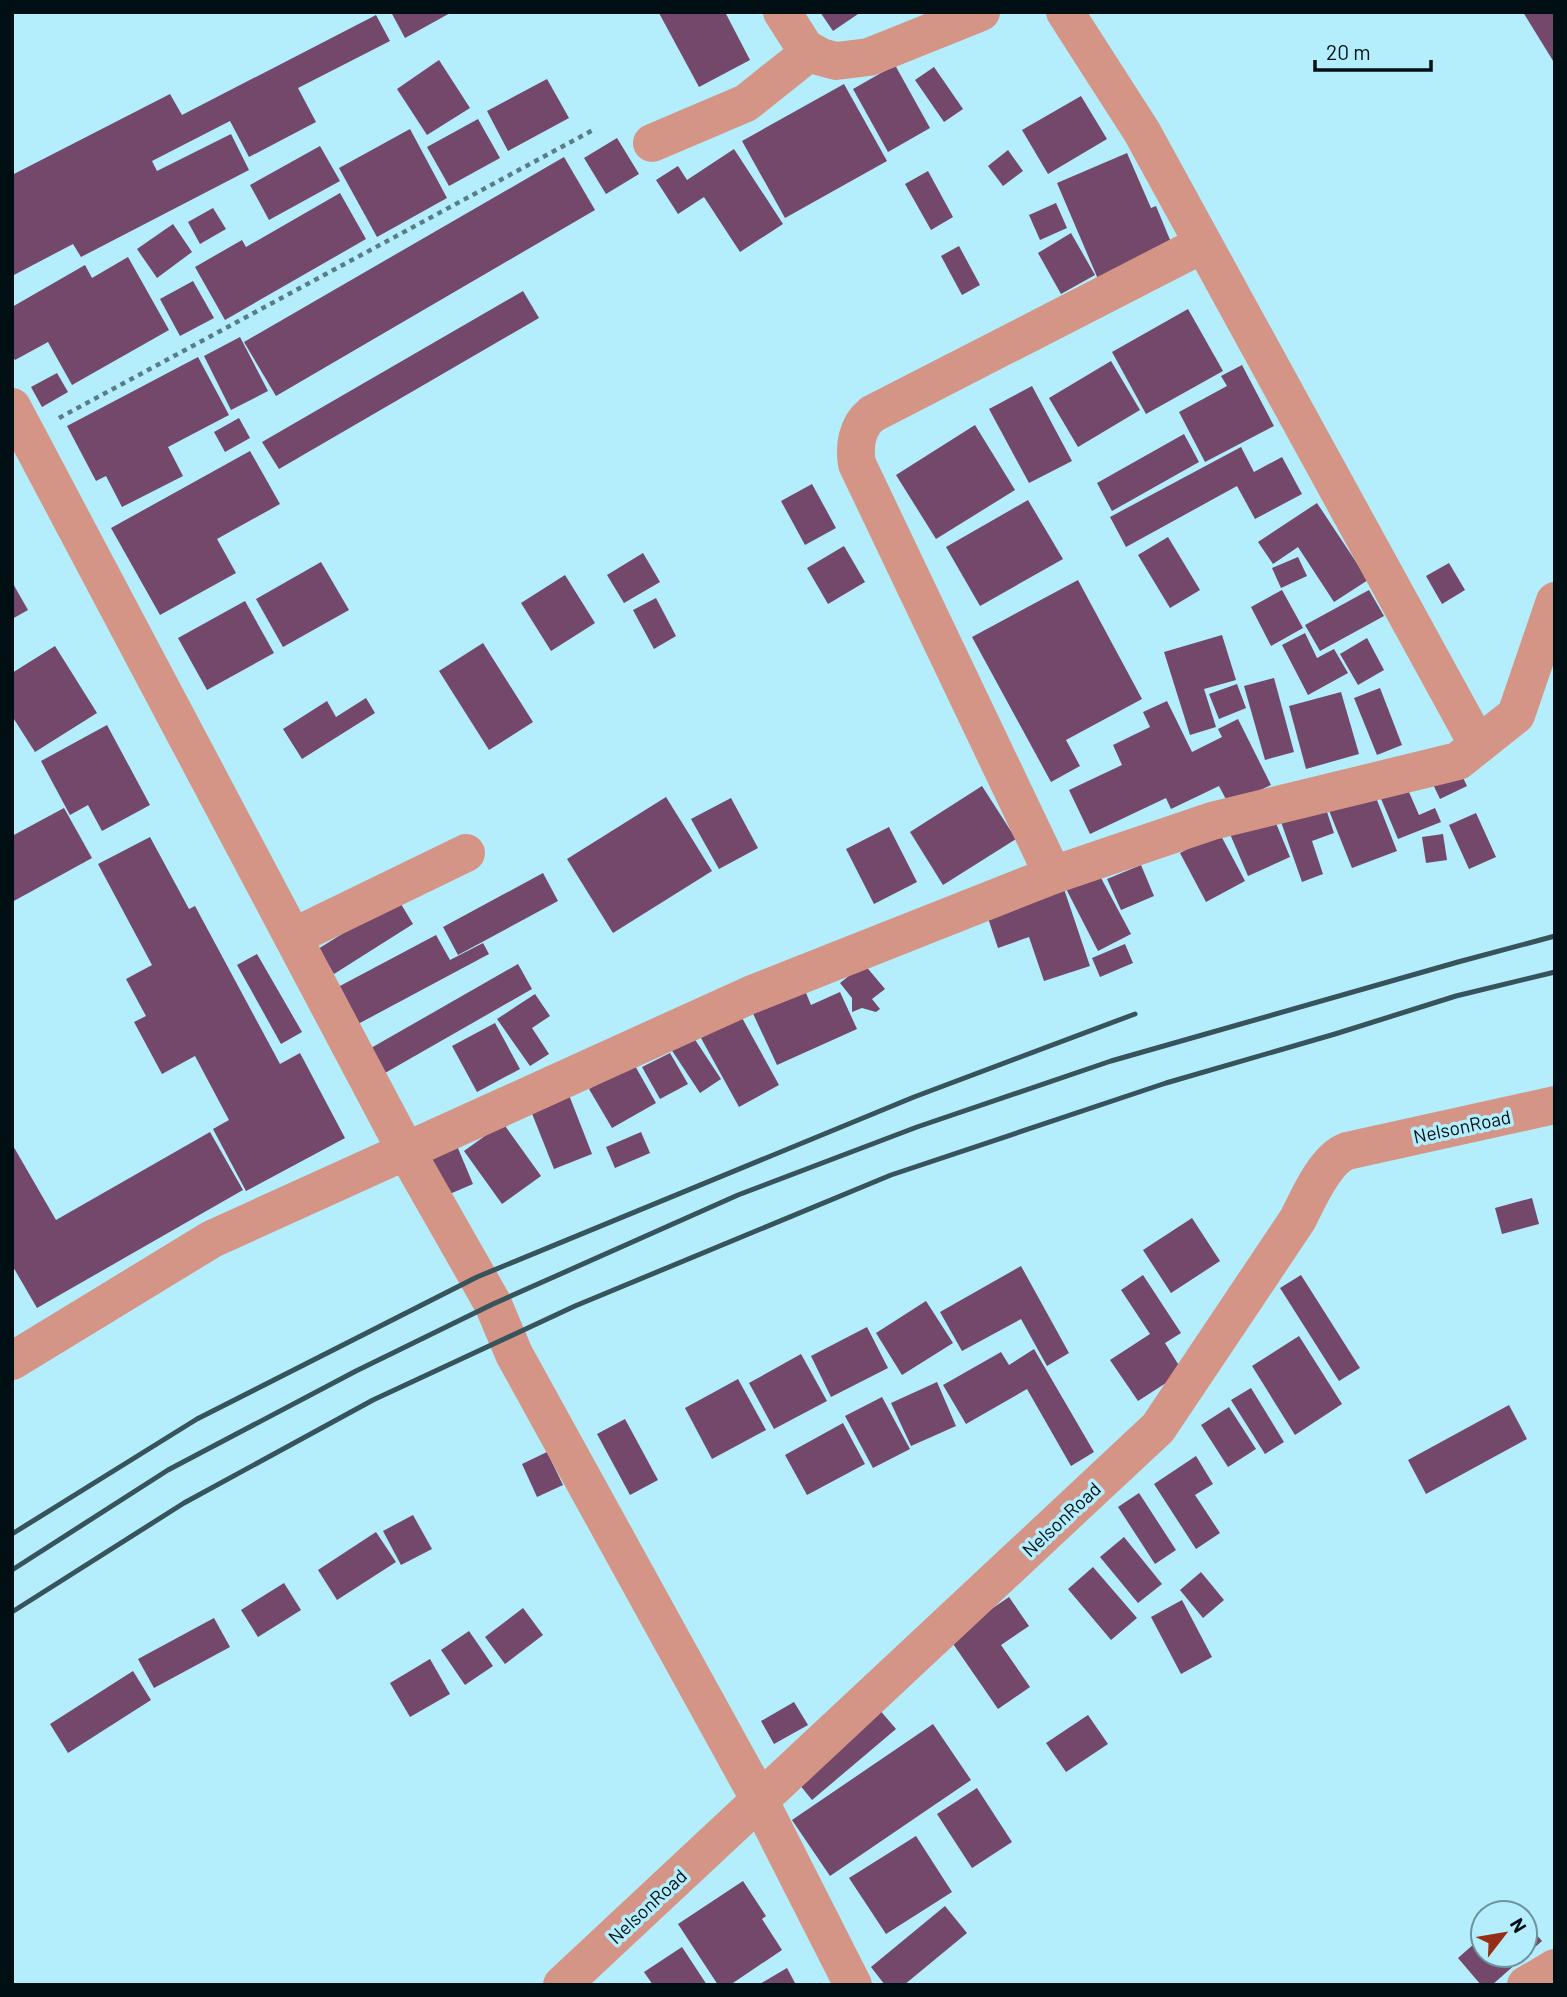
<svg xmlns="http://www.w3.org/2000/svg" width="1567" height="1997" viewBox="0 0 1567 1997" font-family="Barlow,sans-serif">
<rect width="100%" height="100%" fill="#b4edfb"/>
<g fill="#73486a">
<path d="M391 12H452L405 38Z"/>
<path d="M661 12H725L750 60 699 87 659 13Z"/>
<path d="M820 12H861L833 31Z"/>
<path d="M1523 12H1555V64Z"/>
<path d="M376 15 390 41 298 88 316 122 249 157 230 121 152 161 157 171 231 134 249 170 81 257 73 244 12 276V175L170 94 182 115Z"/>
<path d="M439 60 470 108 427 135 397 89Z"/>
<path d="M895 65 930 128 888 152 853 89Z"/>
<path d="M934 67 963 109 944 122 915 80Z"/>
<path d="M547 79 569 118 508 151 487 111Z"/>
<path d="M844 84 887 161 785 218 742 141Z"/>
<path d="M1081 96 1107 139 1048 174 1022 130Z"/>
<path d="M478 119 500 158 449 186 427 147Z"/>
<path d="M410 129 447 198 377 237 339 168Z"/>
<path d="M617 138 639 174 606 194 584 158Z"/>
<path d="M320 146 340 181 269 220 250 185Z"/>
<path d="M734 149 783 224 740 252 704 197 678 214 656 180 678 166 687 180Z"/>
<path d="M1008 150 1023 171 1003 186 988 166Z"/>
<path d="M1127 153 1151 208 1156 206 1173 247 1098 279 1057 183Z"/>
<path d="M564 157 595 210 276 396 244 342Z"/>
<path d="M928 171 953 217 931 230 905 184Z"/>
<path d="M340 193 366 239 225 320 195 267 242 240 246 247Z"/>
<path d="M1056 203 1067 228 1040 240 1029 215Z"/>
<path d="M213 208 226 229 200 244 188 222Z"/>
<path d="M173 224 192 252 157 278 137 249Z"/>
<path d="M1071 233 1095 275 1061 294 1038 253Z"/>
<path d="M959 246 980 285 962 295 941 256Z"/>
<path d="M128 257 169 330 72 385 48 342 15 360 12 355V307L85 265 92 278Z"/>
<path d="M193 281 214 318 180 336 160 299Z"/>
<path d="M523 291 539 318 279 469 262 442Z"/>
<path d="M1188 309 1223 371 1146 414 1112 352Z"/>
<path d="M240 337 268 391 231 410 204 356Z"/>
<path d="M198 357 229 415 168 447 183 476 122 507 106 476 96 481 67 426Z"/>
<path d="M1111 361 1140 410 1078 447 1049 398Z"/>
<path d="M1242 365 1274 426 1205 462 1179 412 1227 386 1221 376Z"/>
<path d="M57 373 68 392 42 407 31 387Z"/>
<path d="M1032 386 1072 461 1029 483 989 409Z"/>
<path d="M239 418 250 438 225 452 214 432Z"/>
<path d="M975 425 1015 490 936 539 896 475Z"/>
<path d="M1184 434 1199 462 1112 511 1097 483Z"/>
<path d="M1241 447 1254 472 1282 457 1302 494 1255 519 1237 486 1126 547 1110 517Z"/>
<path d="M250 451 280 504 217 539 236 573 160 615 111 528Z"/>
<path d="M812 484 836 528 805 545 781 501Z"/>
<path d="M1028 500 1063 559 980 606 946 547Z"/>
<path d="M1317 503 1368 580 1334 602 1298 547 1273 564 1258 542Z"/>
<path d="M1168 537 1200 590 1170 608 1138 555Z"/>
<path d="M844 546 865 582 828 604 807 568Z"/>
<path d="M643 553 660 582 624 603 607 575Z"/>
<path d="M1298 557 1307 576 1281 588 1272 568Z"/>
<path d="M321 562 349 610 283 647 256 599Z"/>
<path d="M1449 563 1465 590 1442 604 1426 576Z"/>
<path d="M565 575 595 623 551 651 521 603Z"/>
<path d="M1078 580 1142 699 1066 740 1080 766 1051 782 972 637Z"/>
<path d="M12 582 28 610 12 619Z"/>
<path d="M1282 590 1303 628 1271 646 1251 607Z"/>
<path d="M1369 590 1384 616 1320 651 1305 625Z"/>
<path d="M656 598 676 636 654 649 633 610Z"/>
<path d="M245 601 274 653 207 690 178 638Z"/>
<path d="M1305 633 1317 658 1334 649 1348 673 1308 695 1282 645Z"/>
<path d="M1222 635 1236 680 1204 689 1216 727 1190 735 1164 652Z"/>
<path d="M1367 638 1384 670 1358 685 1340 654Z"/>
<path d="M483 643 533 722 489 750 439 671Z"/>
<path d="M55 646 97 713 35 752 12 716V673Z"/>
<path d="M1274 678 1294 752 1265 760 1244 686Z"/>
<path d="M1237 684 1246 708 1219 719 1209 694Z"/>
<path d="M1380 688 1402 745 1377 755 1354 698Z"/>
<path d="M1341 692 1359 754 1306 769 1289 706Z"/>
<path d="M366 698 375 713 302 759 283 729 327 701 336 717Z"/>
<path d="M1167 701 1192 752 1222 737 1218 729 1238 719 1271 785 1229 805 1219 786 1171 809 1166 798 1090 834 1069 790 1122 765 1113 745 1150 727 1143 712Z"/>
<path d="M107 725 150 805 102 831 88 805 70 815 41 761Z"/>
<path d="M1457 765 1467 786 1440 799 1430 778Z"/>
<path d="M1405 783 1419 815 1435 808 1441 822 1398 839 1379 794Z"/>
<path d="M982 786 1016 839 943 885 910 832Z"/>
<path d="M1373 790 1397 851 1352 868 1328 808Z"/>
<path d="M666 797 712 871 613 933 567 859Z"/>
<path d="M731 798 758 848 719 869 691 819Z"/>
<path d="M1323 800 1334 833 1312 841 1323 874 1302 882 1279 816Z"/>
<path d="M64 808 92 858 12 902V836Z"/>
<path d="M1476 813 1496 857 1469 869 1449 825Z"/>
<path d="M1273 816 1290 857 1248 876 1230 834Z"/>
<path d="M889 827 917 882 874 904 846 849Z"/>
<path d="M1219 832 1245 881 1206 902 1180 853Z"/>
<path d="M1443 834 1447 860 1426 863 1422 837Z"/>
<path d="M150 837 189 909 195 906 280 1064 300 1053 345 1138 246 1191 213 1129 229 1120 195 1056 162 1074 134 1022 146 1016 126 979 152 965 98 864Z"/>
<path d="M1093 863 1131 934 1098 951 1061 879Z"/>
<path d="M1141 865 1154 896 1121 910 1107 879Z"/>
<path d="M543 873 558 901 458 955 443 927Z"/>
<path d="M1064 889 1090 966 1044 981 1029 937 998 948 987 915Z"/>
<path d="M398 899 413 924 334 974 318 949Z"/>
<path d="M436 935 450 960 483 943 489 954 358 1024 338 987Z"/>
<path d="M1125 944 1133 963 1100 977 1092 958Z"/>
<path d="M257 954 302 1032 281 1044 237 965Z"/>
<path d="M518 964 532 989 378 1077 364 1052Z"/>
<path d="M864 964 885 989 872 999 880 1009 876 1012 862 1008 852 1012V998L840 983Z"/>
<path d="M801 981 811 1005 840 992 857 1029 777 1065 749 1005Z"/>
<path d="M535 994 550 1016 532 1028 549 1054 530 1066 497 1019Z"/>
<path d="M741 1016 779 1085 739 1107 701 1038Z"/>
<path d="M495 1023 520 1069 477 1092 452 1046Z"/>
<path d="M688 1029 721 1079 700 1093 667 1043Z"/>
<path d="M670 1053 688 1084 660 1099 642 1067Z"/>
<path d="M634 1064 656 1103 612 1128 589 1089Z"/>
<path d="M567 1090 592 1154 554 1169 529 1106Z"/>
<path d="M503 1123 541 1176 502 1204 464 1151Z"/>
<path d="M210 1132 243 1190 37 1308 12 1265V1144L56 1220Z"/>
<path d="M641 1132 650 1153 615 1168 606 1147Z"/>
<path d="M452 1134 473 1184 445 1196 424 1146Z"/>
<path d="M1532 1198 1539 1224 1502 1234 1495 1208Z"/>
<path d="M1192 1218 1220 1261 1171 1293 1143 1250Z"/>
<path d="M1021 1266 1069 1353 1047 1366 1021 1319 962 1351 940 1312Z"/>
<path d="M1143 1275 1181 1333 1165 1343 1183 1372 1138 1401 1110 1360 1150 1334 1121 1290Z"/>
<path d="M1301 1275 1360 1368 1339 1381 1280 1288Z"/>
<path d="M926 1301 953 1343 902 1375 876 1333Z"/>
<path d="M867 1327 888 1368 831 1397 811 1356Z"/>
<path d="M1299 1336 1342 1404 1295 1435 1252 1366Z"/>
<path d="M1034 1349 1094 1452 1071 1466 1027 1389 966 1424 943 1385 1001 1352 1009 1365Z"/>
<path d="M801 1354 827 1401 774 1429 749 1383Z"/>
<path d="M738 1379 766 1430 712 1459 685 1408Z"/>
<path d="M937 1382 956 1426 911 1446 891 1403Z"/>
<path d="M1251 1388 1284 1442 1265 1454 1231 1400Z"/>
<path d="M882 1397 910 1449 873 1468 845 1416Z"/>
<path d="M1509 1405 1527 1439 1426 1494 1408 1460Z"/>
<path d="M1229 1407 1256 1449 1228 1467 1201 1425Z"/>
<path d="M625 1419 658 1480 630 1495 597 1434Z"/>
<path d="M843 1423 865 1464 807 1495 785 1455Z"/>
<path d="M547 1452 563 1485 537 1497 522 1464Z"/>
<path d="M1196 1456 1213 1484 1195 1495 1220 1533 1196 1549 1154 1484Z"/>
<path d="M1139 1493 1176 1550 1155 1564 1118 1507Z"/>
<path d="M413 1515 432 1549 401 1565 383 1531Z"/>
<path d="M376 1532 396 1562 337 1600 318 1570Z"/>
<path d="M1124 1537 1162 1584 1138 1603 1100 1557Z"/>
<path d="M1093 1567 1137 1618 1111 1640 1068 1589Z"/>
<path d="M1201 1572 1224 1600 1203 1618 1180 1590Z"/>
<path d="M284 1583 301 1610 258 1637 241 1610Z"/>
<path d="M1009 1597 1029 1626 1001 1645 1030 1687 998 1709 949 1638Z"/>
<path d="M1182 1600 1212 1657 1181 1674 1151 1617Z"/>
<path d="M523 1608 543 1635 505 1664 485 1637Z"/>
<path d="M214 1618 230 1647 154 1688 138 1659Z"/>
<path d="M469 1631 493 1666 465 1685 441 1650Z"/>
<path d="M430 1659 450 1694 410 1717 390 1683Z"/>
<path d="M133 1671 151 1700 68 1753 50 1724Z"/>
<path d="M794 1702 808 1725 774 1744 761 1721Z"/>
<path d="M878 1708 896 1729 812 1800 795 1779Z"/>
<path d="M1088 1715 1108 1744 1066 1772 1046 1743Z"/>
<path d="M933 1724 971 1780 830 1876 792 1820Z"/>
<path d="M977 1788 1012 1842 972 1868 937 1814Z"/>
<path d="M916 1836 952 1892 886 1934 849 1878Z"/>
<path d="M743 1881 766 1916 762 1919 782 1950 730 1985H718L678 1924Z"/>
<path d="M945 1906 967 1933 904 1985H885L871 1967Z"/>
<path d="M1525 1922 1542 1941 1492 1985H1481L1458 1958 1483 1936V1955H1525Z"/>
<path d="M682 1947 707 1985H653L644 1972Z"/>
<path d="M787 1968 796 1985H758Z"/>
</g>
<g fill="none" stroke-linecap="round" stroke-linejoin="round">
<path stroke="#597d87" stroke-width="4.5" stroke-dasharray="5 5" stroke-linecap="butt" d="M59 418 593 130"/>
<g stroke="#d49586" stroke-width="38">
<path d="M782 12 805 48 821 57 836 61 869 57 981 12"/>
<path d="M1065 12 1142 132 1478 745"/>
<path d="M652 143 746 103 810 52"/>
<path d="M12 407 406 1151 493 1304 514 1354 751 1784 853 1985"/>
<path d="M1053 875 857 464C854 446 857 426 872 414L1203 244"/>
<path d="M293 937 466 853"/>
<path d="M12 1361 212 1239 750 995 1053 875 1212 821 1458 761 1516 715 1555 601"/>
<path d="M562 1985 1158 1428 1298 1219C1308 1199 1325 1159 1347 1151L1555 1105"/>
<path d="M1526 1985 1555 1968"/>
</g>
<g stroke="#37535b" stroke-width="5">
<path d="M12 1534 197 1419 477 1277 914 1097 1135 1014"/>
<path d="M12 1570 168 1470 356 1371 493 1304 738 1195 917 1127 1111 1061 1458 962 1555 936"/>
<path d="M12 1612 184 1503 373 1400 575 1306 891 1175 1166 1083 1335 1034 1456 996 1555 972"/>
</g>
</g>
<g text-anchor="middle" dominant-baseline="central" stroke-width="7" stroke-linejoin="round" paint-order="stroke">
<g font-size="19" fill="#000f14" stroke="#b4edfb">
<text transform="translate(1462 1126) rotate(-12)">NelsonRoad</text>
<text transform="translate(1061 1519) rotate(-43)">NelsonRoad</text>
<text transform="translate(647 1906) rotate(-43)">NelsonRoad</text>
</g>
</g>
<rect width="1567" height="1997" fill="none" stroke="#000f14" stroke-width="28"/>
<g transform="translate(1504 1934) rotate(59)"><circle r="33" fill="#b4edfb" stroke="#6c949f" stroke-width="2"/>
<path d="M0-5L12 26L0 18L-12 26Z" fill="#962e15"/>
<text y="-10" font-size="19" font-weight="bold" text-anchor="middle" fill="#000f14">N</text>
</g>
<path d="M1315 60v10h116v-10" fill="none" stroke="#000f14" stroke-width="3.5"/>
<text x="1326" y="60" font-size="21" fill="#000f14" stroke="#b4edfb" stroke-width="5" paint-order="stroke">20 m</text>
</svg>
